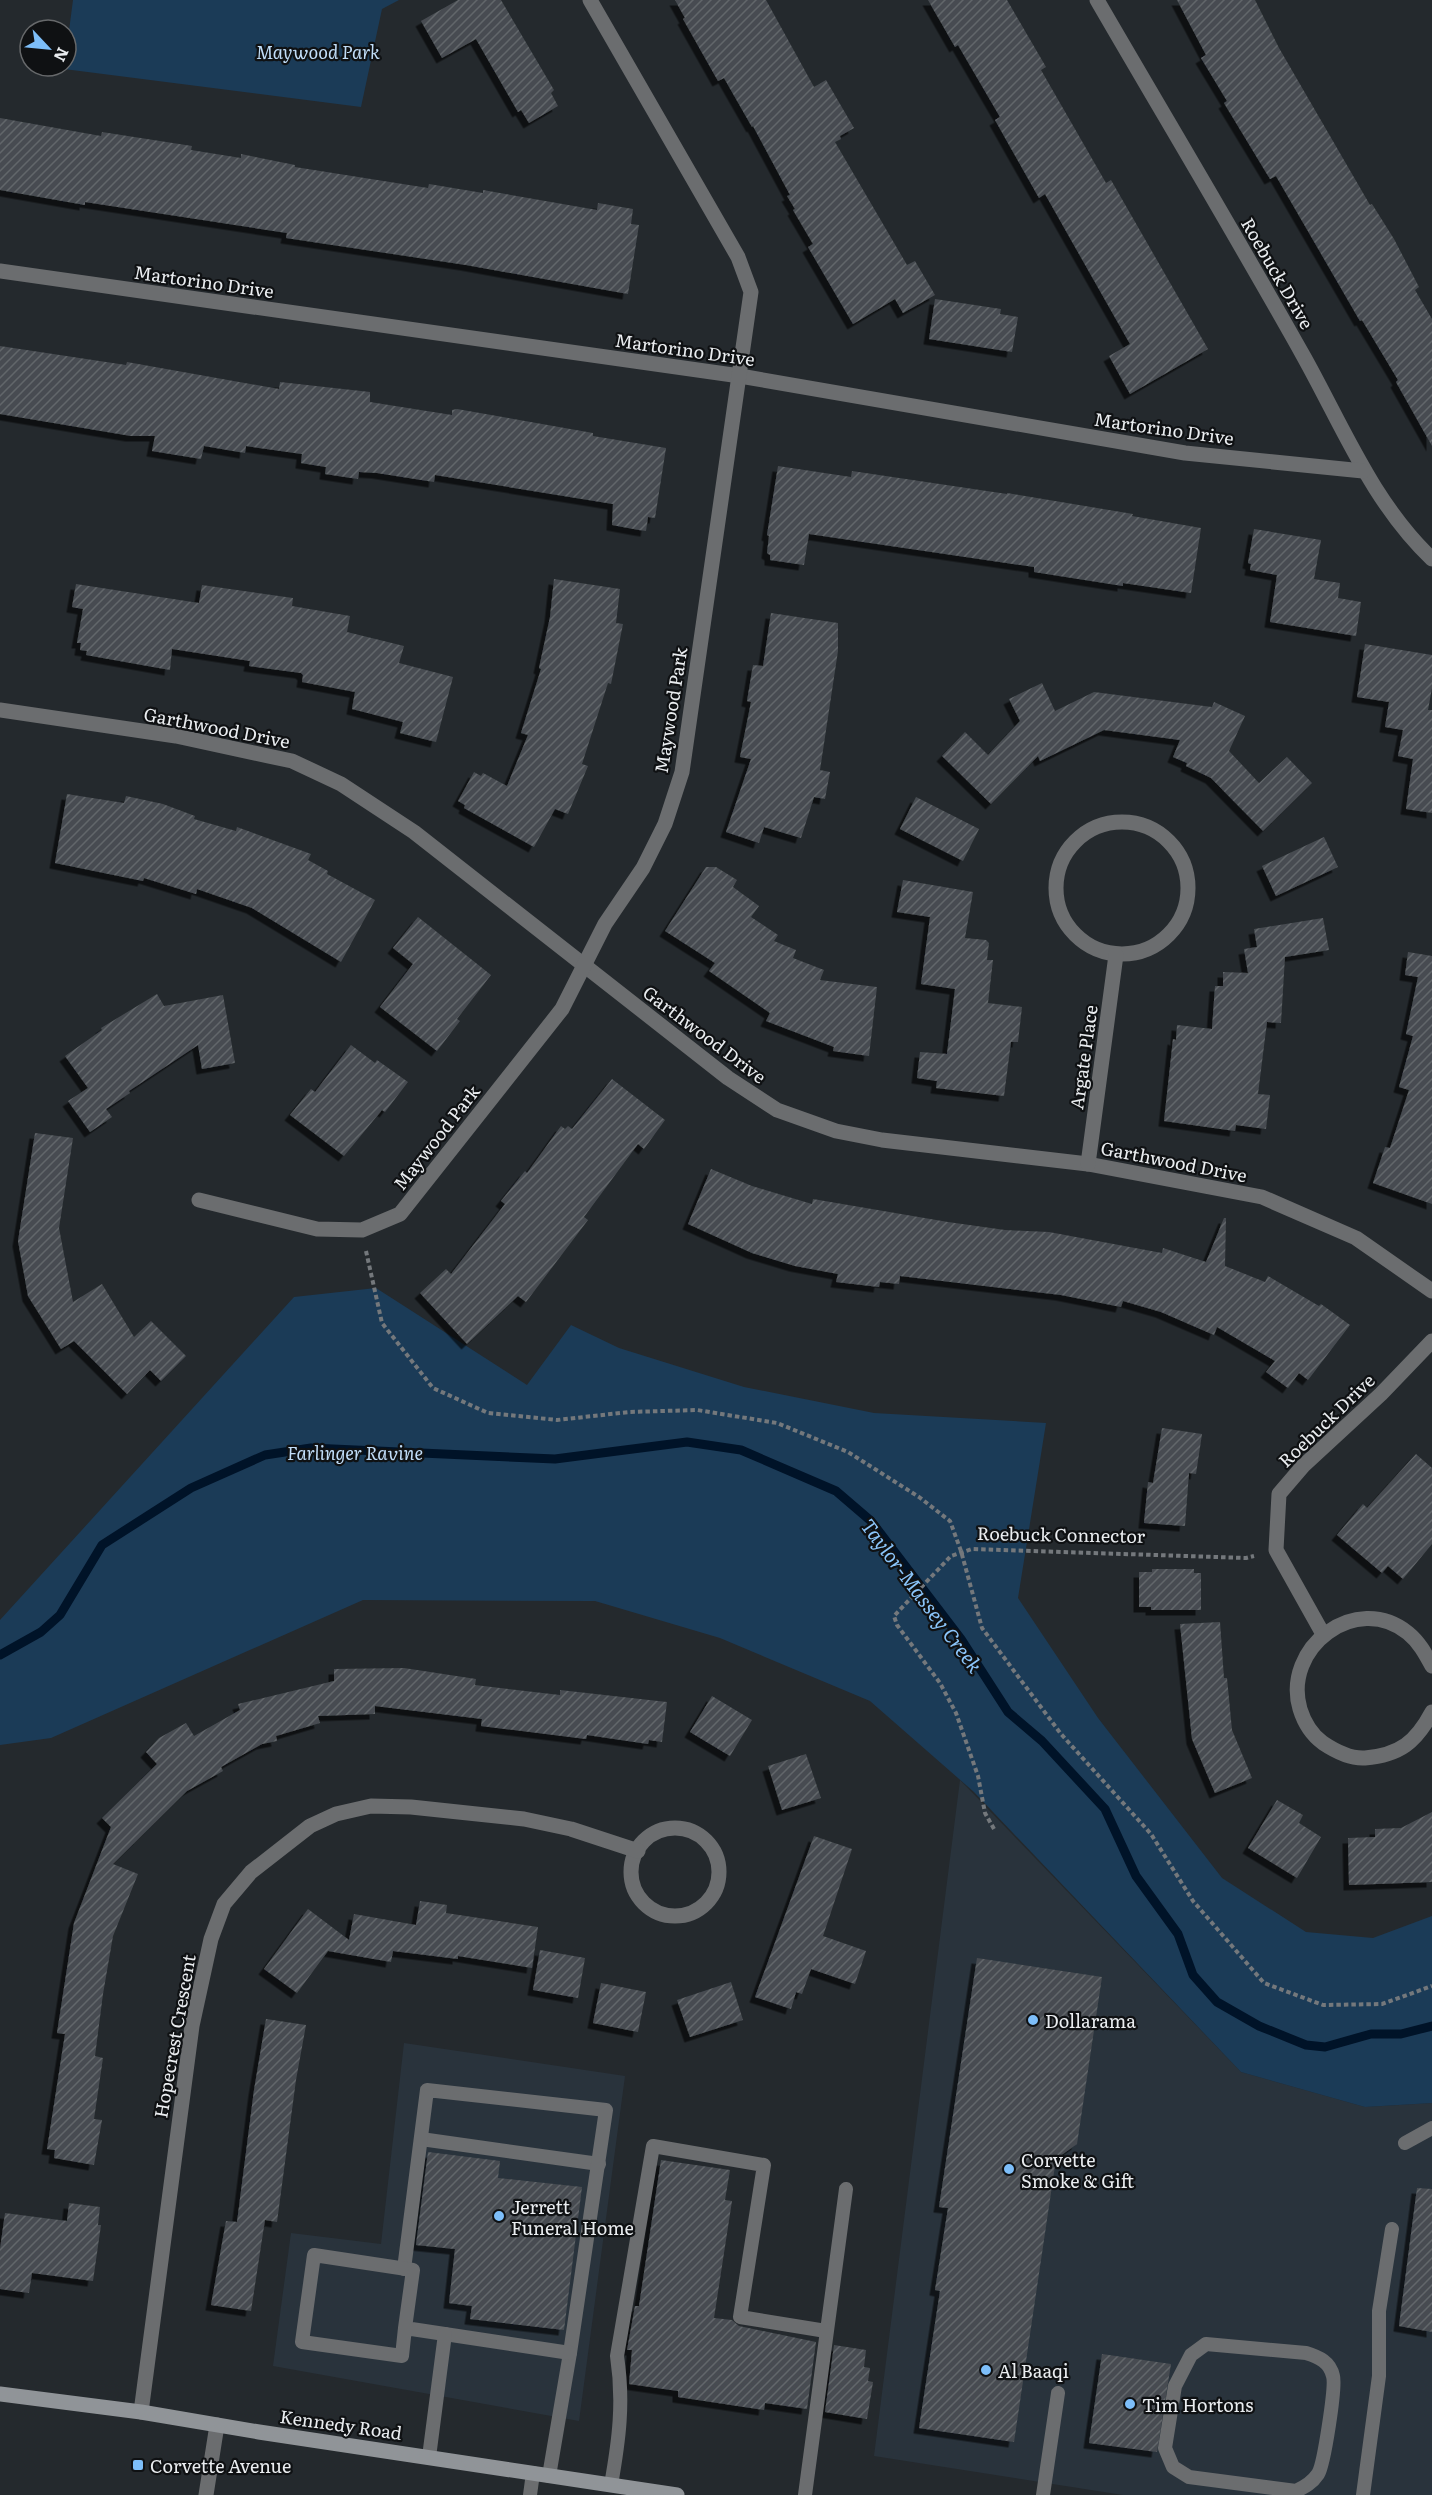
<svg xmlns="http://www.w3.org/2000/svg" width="1432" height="2495" viewBox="0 0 1432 2495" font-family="Literata,serif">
<defs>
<pattern id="building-hatch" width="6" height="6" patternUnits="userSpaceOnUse" patternTransform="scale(1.5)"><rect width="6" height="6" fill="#474c51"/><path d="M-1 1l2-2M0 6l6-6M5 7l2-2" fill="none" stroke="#62666a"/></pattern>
<filter id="shadow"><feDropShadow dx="-5.5" dy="5.5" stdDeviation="0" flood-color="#0009"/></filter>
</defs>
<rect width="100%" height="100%" fill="#24292d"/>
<g fill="#29333c">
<path d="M960 1780 1241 2072 1365 2107 1432 2103V2495H1123L874 2456Z"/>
<path d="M404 2043 625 2076 579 2421 273 2366 291 2233 381 2244Z"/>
</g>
<g fill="#1b3b57">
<path d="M73 0H399L382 9 361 107 64 69Z"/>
<path d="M376 1288 527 1385 571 1325 619 1348 744 1387 874 1413 1046 1423 1018 1598 1098 1718 1222 1878 1306 1932 1373 1938 1432 1916V2103L1365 2107 1241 2072 974 1792 870 1701 720 1638 595 1601 363 1600 51 1738 0 1745V1620L294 1297Z"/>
</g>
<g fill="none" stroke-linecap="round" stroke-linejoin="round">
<path stroke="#001328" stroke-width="9" d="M0 1655 41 1632 60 1615 102 1545 191 1488 265 1455 311 1448 555 1459 687 1442 741 1450 836 1491 871 1521 961 1639 1008 1712 1042 1741 1105 1809 1136 1876 1178 1934 1193 1975 1217 2002 1259 2026 1306 2045 1325 2047 1371 2034H1401L1432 2026"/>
</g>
<g fill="url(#building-hatch)" filter="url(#shadow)">
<path d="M458 0H501L554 90 551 93 558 106 529 123 521 110 518 112 476 39 442 58 421 21Z"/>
<path d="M675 0H766L814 87 826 80 854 128 840 136 841 139 835 142 907 265 915 261 935 295 903 313 895 299 853 324 808 247 813 244 793 210 795 209 787 196 790 195 753 126 752 127 724 78 718 81 683 19 685 18Z"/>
<path d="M928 0H1007L1046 67 1041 70 1106 183 1111 180 1208 349 1130 394 1109 356 1130 344 1045 194 1039 198 995 120 1000 117 958 45 955 47Z"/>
<path d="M1177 0H1255L1279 48 1370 205 1372 204 1394 239 1419 287 1415 290 1432 319V446L1396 382 1398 380 1362 320 1360 321 1276 176 1270 179 1224 103 1227 101 1201 58 1206 55Z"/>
<path d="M0 118 101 136 102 132 192 146 191 150 241 158V154L295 165V167L428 188 429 184 483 193V190L597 210 598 203 633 209 631 224 639 225 628 294 466 265 286 238 287 233 85 202V205L0 190Z"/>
<path d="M935 299 1001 309 1000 314 1018 317 1012 352 929 339Z"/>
<path d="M0 346 126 365 127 362 279 389 280 382 370 392V402L452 415V410L457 409 593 433V436L666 448 655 518 648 517 646 531 639 530 612 525 613 504 435 475 434 482 377 473 359 472 358 479 325 474 326 467 301 463 302 454 246 446 245 453 204 446 201 459 152 451 155 436H131L0 414Z"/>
<path d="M778 466 851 477 852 471 1007 494V493L1133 514 1132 516 1201 528 1191 593 1123 583V586L1034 572V567L809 534 804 565 770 560V555L767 553 769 536 767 535Z"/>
<path d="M1254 529 1321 540 1314 579 1340 583 1338 598 1361 602 1356 636 1270 622 1277 575 1250 570 1251 564 1248 563Z"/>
<path d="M554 579 620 589 616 623 623 624 611 684 608 683 582 764 588 766 568 814 555 809 534 847 464 808 465 805 458 801 474 772 481 776 483 773 507 786 528 735 521 733 541 669 539 668 550 617Z"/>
<path d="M76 584 199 603 202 585 293 598 292 606 350 616 347 632 404 646 399 663 453 677 436 742 400 733 403 722 352 709 355 692 302 682 303 675 301 673 249 666 250 661 172 649 170 670 86 655 87 651 80 650 81 643H77L83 609 72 607Z"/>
<path d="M771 613 838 623V651L820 770 830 772 825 799 814 797 801 838 764 827 759 843 726 832 751 759 740 757 751 702 747 701 753 665 763 666Z"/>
<path d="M1365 644 1432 655V688L1428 710H1432V813L1406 809 1413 759 1398 756 1403 730 1385 727 1389 702 1357 697Z"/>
<path d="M1042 683 1055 711 1094 692 1212 707 1214 702 1245 716 1229 751 1259 783 1287 757 1312 783 1263 831 1211 778 1186 766 1187 763 1173 757 1180 740 1104 730 1040 761 1038 756 991 804 942 756 965 732 988 755 1020 721 1009 699Z"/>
<path d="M67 794 124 803 126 796 163 804 195 816 194 819 236 831 237 827 311 854 308 860 328 871 327 874 375 900 341 962 252 908 197 889 196 894 144 878 143 881 55 863Z"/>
<path d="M916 797 979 829 963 861 900 829Z"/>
<path d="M1324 837 1338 867 1276 896 1262 866Z"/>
<path d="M706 867H716L737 880 733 887 759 906 751 917 778 935 774 941 796 950 793 958 824 970 820 980 877 987 869 1056 833 1051 834 1047 766 1021 770 1013 709 971 715 963 665 931Z"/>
<path d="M903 880 973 892 965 938 986 940 989 943 987 960H993L988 1003 1022 1007 1018 1042H1011L1004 1096 936 1088 937 1081 917 1078 920 1052 947 1054 955 989 921 984 930 917 897 912Z"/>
<path d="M418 917 491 975 457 1019 460 1021 437 1051 380 1007 413 964 393 948Z"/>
<path d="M1323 918 1329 950 1285 957 1281 1023 1267 1022 1258 1094 1270 1095 1266 1129 1236 1125 1235 1131 1164 1121 1173 1039 1176 1040 1177 1025 1212 1029 1215 986H1223V972L1248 973 1244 949 1257 947 1254 929Z"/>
<path d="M1408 952 1432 956V1204L1373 1183 1385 1147 1390 1148 1409 1090 1399 1087 1413 1036 1406 1034 1418 977 1405 975Z"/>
<path d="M157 994 164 1006 223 995 235 1063 202 1069 198 1045 129 1091 130 1093 106 1109 112 1117 90 1132 68 1101 88 1088 65 1056 102 1030 101 1028Z"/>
<path d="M351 1045 375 1063 377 1060 408 1082 385 1112 382 1110 344 1156 290 1115 311 1089 315 1092Z"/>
<path d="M612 1079 665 1120 644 1149 638 1144 584 1217 588 1220 526 1302 518 1296 467 1344 420 1293 446 1269 451 1274 505 1204 501 1201 525 1171 527 1173 561 1126 565 1129 568 1126 572 1129Z"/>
<path d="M35 1133 73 1138 59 1228 73 1302 102 1284 134 1337 151 1321 186 1356 161 1381 150 1370 127 1394 74 1341 61 1349 28 1296 18 1241Z"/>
<path d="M711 1169 752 1186 812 1204 813 1199 948 1222 1005 1230 1049 1232 1162 1253 1163 1248 1206 1262 1224 1218H1226L1225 1266 1265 1282 1268 1276 1319 1306 1321 1304 1350 1325 1308 1380 1299 1373 1288 1388 1266 1372 1275 1361 1217 1327 1214 1335 1161 1312 1123 1301 1121 1307 1061 1295 900 1276 899 1284 880 1282 879 1287 836 1282 838 1274 795 1266 752 1253 688 1224Z"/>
<path d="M1162 1428 1202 1434 1196 1474 1189 1473 1185 1526 1144 1523 1148 1482 1153 1483Z"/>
<path d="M1416 1454 1432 1468V1544L1403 1579 1388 1566 1382 1573 1337 1535 1363 1504 1367 1508Z"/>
<path d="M1152 1569H1194V1573H1201V1610H1151V1607H1139V1572H1152Z"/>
<path d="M1220 1622 1224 1678H1227L1232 1730 1252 1778 1215 1793 1192 1739 1180 1624Z"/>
<path d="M404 1668 476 1679 475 1685 560 1695V1690L667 1702 662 1742 649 1740 648 1744 587 1735 586 1739 481 1726 482 1719 375 1706V1714L318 1716 320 1723 276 1736 277 1741 262 1744 221 1767 223 1771 187 1791 113 1864 138 1874 113 1936 103 1994 95 2056 103 2058 94 2119 102 2120 94 2165 54 2158 55 2150 47 2149 65 2034 57 2033 74 1923 111 1827 102 1818 157 1764 146 1752 159 1738 186 1723 194 1736 240 1710 238 1704 334 1681V1669Z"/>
<path d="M712 1696 752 1720 730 1756 690 1732Z"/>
<path d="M806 1754 821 1798 782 1810 768 1766Z"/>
<path d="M1277 1800 1303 1815 1299 1823 1321 1837 1297 1878 1248 1848Z"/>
<path d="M1432 1812V1882L1349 1885 1348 1838 1375 1837V1829L1401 1828Z"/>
<path d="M814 1836 852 1849 823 1936 866 1951 855 1984 811 1969 802 1994 796 1992 791 2009 755 1997Z"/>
<path d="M420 1901 447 1905 446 1913 538 1927 532 1968 458 1956V1959L393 1951 391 1962 328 1951 297 1993 264 1969 308 1909 349 1940 354 1914 416 1925Z"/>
<path d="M540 1950 585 1958 578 1998 533 1990Z"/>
<path d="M977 1958 1102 1977 1077 2144 1056 2159 1014 2442 919 2428 940 2291 935 2290 948 2208 939 2207Z"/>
<path d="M731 1982 743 2020 690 2037 677 2000Z"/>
<path d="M601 1983 646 1992 638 2032 593 2023Z"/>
<path d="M266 2019 306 2025 296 2080 277 2222 265 2220 251 2311 211 2305 226 2221 237 2222 254 2090Z"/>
<path d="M428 2152 500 2161 498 2178 582 2187 564 2330 470 2319 472 2306 449 2303 455 2249 416 2245Z"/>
<path d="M661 2160 730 2170 725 2200 732 2201 714 2318 732 2320 739 2326 816 2342 807 2409 765 2403 764 2410 678 2397V2391L629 2384 632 2350H627L635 2306H639Z"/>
<path d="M1417 2188 1432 2189V2332L1399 2326Z"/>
<path d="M69 2203 100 2207 98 2225H101L93 2281 32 2273 29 2293 0 2289V2249L5 2213 67 2221Z"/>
<path d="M834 2345 866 2350 864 2367 870 2368 868 2381 873 2382 867 2419 825 2412Z"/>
<path d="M1102 2354 1171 2364 1157 2452 1089 2443Z"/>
</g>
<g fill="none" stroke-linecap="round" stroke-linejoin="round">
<g stroke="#74787c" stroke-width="4" stroke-dasharray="4.5 3" stroke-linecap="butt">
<path d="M366 1251 382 1323 433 1388 488 1413 557 1420 629 1412 697 1410 777 1423 848 1452 919 1497 950 1521 961 1551 982 1628 1061 1734 1151 1834 1193 1901 1264 1983 1323 2005 1382 2004 1432 1986"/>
<path d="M994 1829 985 1813 978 1776 956 1713 940 1683 897 1625 894 1616 951 1556 972 1549 1246 1558 1254 1556"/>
</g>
<g stroke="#6b6d6f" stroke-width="14">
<path d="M421 2139 599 2164"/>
<path d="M1405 2143 1432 2128"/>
<path d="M404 2269 427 2090 606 2110 570 2353 549 2476"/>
<path d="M405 2328 413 2270 314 2255 302 2342 402 2356 405 2328 570 2353"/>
<path d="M1206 2344 1306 2353C1319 2357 1330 2362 1333 2376 1336 2386 1324 2465 1318 2474 1312 2483 1305 2487 1296 2491L1189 2477 1173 2467 1165 2448 1175 2386 1191 2355Z"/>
<path d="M429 2457 445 2334"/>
<path d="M611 2485C619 2440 624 2402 617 2356L653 2146 764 2165 740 2317 826 2331"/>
<path d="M530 2495 533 2473"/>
<path d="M805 2495 846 2189"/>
<path d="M1043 2495 1058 2393"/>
<path d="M1363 2495 1379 2376V2311L1392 2229"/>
</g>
<g stroke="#6b6d6f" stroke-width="15">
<path d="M1097 0C1166 119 1237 237 1304 357 1343 427 1373 503 1432 559"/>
<path d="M0 271 740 376 1185 453 1363 471"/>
<path d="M0 710 176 736 259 754 292 761 341 784 414 832 728 1078 777 1110 836 1131 882 1140 1088 1164 1262 1197 1356 1238 1432 1291"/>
<circle cx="1122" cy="888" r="66"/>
<path d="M1088 1164 1116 955"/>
<path d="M199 1200 317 1229 362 1230 400 1214 562 1009 605 924 643 868 665 824 682 772 751 292 738 257 590 0"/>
<path d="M1323 1634 1276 1550 1279 1494 1303 1466 1381 1394 1432 1341"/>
<path d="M1432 1666C1425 1653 1419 1642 1408 1633 1356 1591 1282 1648 1300 1709 1304 1722 1312 1735 1323 1743 1335 1751 1350 1759 1365 1758 1400 1755 1416 1742 1432 1712"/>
<circle cx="675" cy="1872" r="44"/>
<path d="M141 2412 192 2026 211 1939 224 1904 251 1872 310 1826 336 1814 371 1806 411 1807 524 1819 571 1829 638 1851"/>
<path d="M206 2495 217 2425"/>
</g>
<path stroke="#909498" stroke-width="15" d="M0 2394 141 2412 259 2432 677 2495"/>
</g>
<g fill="#7dbef9" stroke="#0f1113" stroke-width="2">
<circle cx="1033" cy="2020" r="6"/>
<circle cx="1009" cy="2169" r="6"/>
<circle cx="499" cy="2216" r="6"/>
<circle cx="986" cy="2370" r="6"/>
<circle cx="1130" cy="2404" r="6"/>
<rect x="132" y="2459" width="12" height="12" rx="3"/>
</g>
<g text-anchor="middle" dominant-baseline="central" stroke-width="4.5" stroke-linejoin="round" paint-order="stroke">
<g font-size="18" font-style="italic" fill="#c1ddf8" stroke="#0f1113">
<text x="318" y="51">Maywood Park</text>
<text x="355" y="1452">Farlinger Ravine</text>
</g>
<g font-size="18" fill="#eaedf0" stroke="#0f1113">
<text transform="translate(1278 273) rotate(60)">Roebuck Drive</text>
<text transform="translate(204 281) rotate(8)">Martorino Drive</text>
<text transform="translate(685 349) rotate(8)">Martorino Drive</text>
<text transform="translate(1164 428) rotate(8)">Martorino Drive</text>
<text transform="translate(670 710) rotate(-81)">Maywood Park</text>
<text transform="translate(217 727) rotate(11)">Garthwood Drive</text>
<text transform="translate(705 1034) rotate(37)">Garthwood Drive</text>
<text transform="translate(1083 1057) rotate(-82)">Argate Place</text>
<text transform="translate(436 1137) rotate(-52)">Maywood Park</text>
<text transform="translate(1174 1161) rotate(11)">Garthwood Drive</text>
<text transform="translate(1326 1420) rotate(-44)">Roebuck Drive</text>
<text transform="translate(1061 1534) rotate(1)">Roebuck Connector</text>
<text transform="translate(174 2036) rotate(-80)">Hopecrest Crescent</text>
<text transform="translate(341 2424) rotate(8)">Kennedy Road</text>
</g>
<g font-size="18" fill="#eaedf0" stroke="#0f1113" text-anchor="start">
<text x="1045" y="2020">Dollarama</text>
<text x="1021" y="2159">Corvette<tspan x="1021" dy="21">Smoke &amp; Gift</tspan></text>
<text x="511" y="2206">Jerrett<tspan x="511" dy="21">Funeral Home</tspan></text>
<text x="998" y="2370">Al Baaqi</text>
<text x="1142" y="2404">Tim Hortons</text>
<text x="150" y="2465">Corvette Avenue</text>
</g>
<g font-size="20" font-style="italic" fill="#8bc5fa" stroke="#0f1113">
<text transform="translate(923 1595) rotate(53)">Taylor-Massey Creek</text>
</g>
</g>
<g transform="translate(48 48) rotate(116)"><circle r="28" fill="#0f1113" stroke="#67696b" stroke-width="1.5"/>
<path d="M0-4.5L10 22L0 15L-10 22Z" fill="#7dbef9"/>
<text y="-9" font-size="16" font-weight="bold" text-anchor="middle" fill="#eaedf0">N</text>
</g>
</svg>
